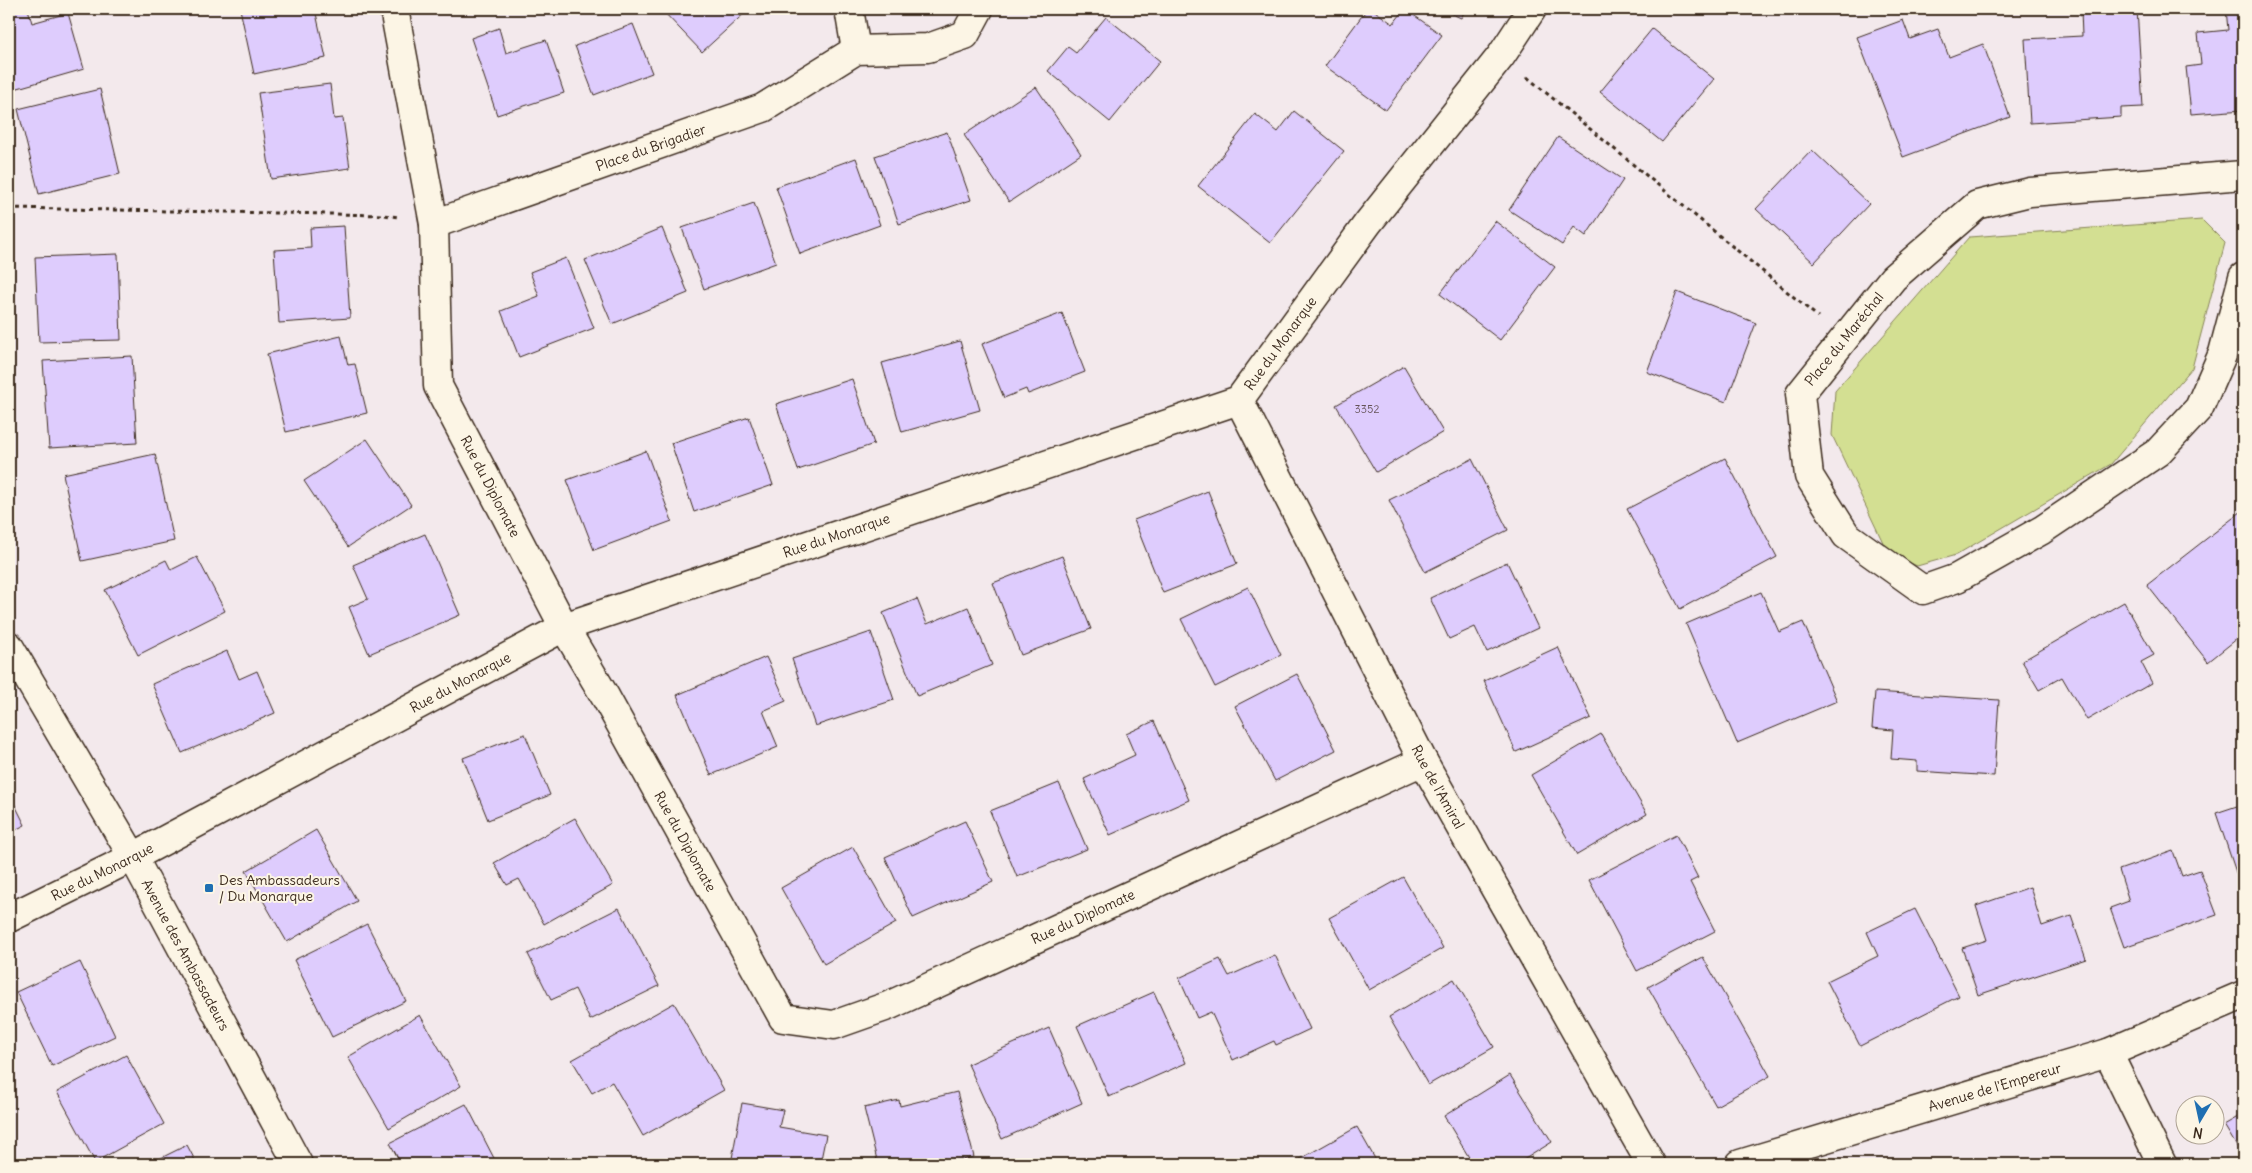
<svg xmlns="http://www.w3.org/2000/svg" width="2252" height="1173" viewBox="0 0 2252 1173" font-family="Delius,sans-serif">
<rect width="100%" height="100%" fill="#f3e9ec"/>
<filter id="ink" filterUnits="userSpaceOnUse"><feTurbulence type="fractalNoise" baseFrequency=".02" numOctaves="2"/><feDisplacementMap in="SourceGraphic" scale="10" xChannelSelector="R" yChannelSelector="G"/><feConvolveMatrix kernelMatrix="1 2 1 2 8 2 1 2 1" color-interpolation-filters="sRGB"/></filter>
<g filter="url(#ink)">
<path fill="#d3df92" stroke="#878458" d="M2202 220 2225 243 2192 368 2111 464 1956 555 1917 566 1888 553 1832 435 1835 391 1969 237Z"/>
<g fill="#deccfd" stroke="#3b2a1e">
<path d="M9 9H28L32 23 68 13 84 69 11 90 9 83Z"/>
<path d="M240 9H315L326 58 254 74Z"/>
<path d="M661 9H749L702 52Z"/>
<path d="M1367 9H1372L1393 24 1405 9 1442 35 1386 110 1325 66Z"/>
<path d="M1441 9H1466L1461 18Z"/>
<path d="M2137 9 2143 107 2121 108V117L2030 123 2025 39 2082 36 2081 10Z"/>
<path d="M2226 9H2243V110L2191 114 2186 67 2201 65 2198 33 2228 30Z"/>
<path d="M1106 17 1160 61 1110 122 1048 71 1068 47 1076 53Z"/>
<path d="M1903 20 1910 39 1938 29 1949 57 1983 44 2010 117 1903 157 1857 37Z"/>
<path d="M633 24 652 73 594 95 575 46Z"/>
<path d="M499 28 506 53 546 40 564 93 497 115 471 38Z"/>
<path d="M1652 29 1714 79 1662 142 1600 92Z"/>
<path d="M330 84 334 119 343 118 350 168 271 179 258 93Z"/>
<path d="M1036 87 1081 154 1009 202 964 135Z"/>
<path d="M100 89 120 174 39 194 18 109Z"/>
<path d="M1294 111 1344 151 1270 243 1198 186 1255 114 1278 132Z"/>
<path d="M947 132 971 200 899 224 875 156Z"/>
<path d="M1558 137 1623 180 1586 236 1574 227 1562 245 1509 210Z"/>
<path d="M1812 150 1869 204 1814 263 1756 209Z"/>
<path d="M856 158 880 225 800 254 776 187Z"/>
<path d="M754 203 776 263 704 289 682 228Z"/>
<path d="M1495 221 1555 267 1500 340 1440 294Z"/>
<path d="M344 226 350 318 279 323 274 250 311 248 310 228Z"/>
<path d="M662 228 688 293 612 324 585 260Z"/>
<path d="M118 254 121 340 39 342 35 257Z"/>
<path d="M566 258 594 328 519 357 501 311 539 296 530 272Z"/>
<path d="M1677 292 1756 323 1726 402 1647 372Z"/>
<path d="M1062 313 1085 372 1028 394 1026 389 1004 398 982 344Z"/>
<path d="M341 336 348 365 355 364 367 413 286 432 267 354Z"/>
<path d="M960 341 980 410 902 432 882 363Z"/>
<path d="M132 356 137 443 49 448 43 361Z"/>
<path d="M1404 366 1443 432 1376 472 1336 405Z"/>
<path d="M852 379 874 444 798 470 776 404Z"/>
<path d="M749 417 773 485 694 512 671 443Z"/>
<path d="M367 439 411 505 348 547 304 481Z"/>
<path d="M646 451 672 521 594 550 567 480Z"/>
<path d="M155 454 174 541 82 561 63 474Z"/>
<path d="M1725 458 1777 557 1680 609 1627 509Z"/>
<path d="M1472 459 1508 530 1425 572 1389 500Z"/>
<path d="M1208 491 1237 564 1163 593 1134 520Z"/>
<path d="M2242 511 2243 634 2208 662 2147 585Z"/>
<path d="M425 534 460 615 369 654 349 607 368 599 353 565Z"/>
<path d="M1062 556 1091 629 1021 655 993 583Z"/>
<path d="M197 557 225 611 138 655 105 590 166 560 171 570Z"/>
<path d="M1507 562 1538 628 1487 652 1475 627 1449 639 1430 598Z"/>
<path d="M1248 587 1281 655 1215 687 1181 619Z"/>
<path d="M1761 592 1779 632 1803 622 1837 701 1737 743 1686 624Z"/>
<path d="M917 599 927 624 968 607 992 665 917 696 883 613Z"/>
<path d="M2124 602 2154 655 2141 662 2152 683 2087 720 2062 677 2039 690 2022 661Z"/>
<path d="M871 632 894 700 815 726 792 659Z"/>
<path d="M1558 647 1591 718 1516 752 1484 681Z"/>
<path d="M227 651 239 679 257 671 275 713 182 753 152 684Z"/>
<path d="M766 657 786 701 763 711 778 747 711 775 677 695Z"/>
<path d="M1297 674 1336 750 1275 781 1235 706Z"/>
<path d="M1875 692 1999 700 1994 776 1917 771V761L1891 759 1893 730 1872 728Z"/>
<path d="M1154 721 1189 800 1110 835 1084 779 1135 755 1126 734Z"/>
<path d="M525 734 550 795 488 820 463 758Z"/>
<path d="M1601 734 1647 814 1577 855 1531 775Z"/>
<path d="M1059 783 1087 849 1017 877 990 811Z"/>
<path d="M9 793 25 825 9 833Z"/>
<path d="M2243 804V893L2216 813Z"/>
<path d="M575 818 613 885 544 924 519 879 507 885 494 863Z"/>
<path d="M965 821 993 882 913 918 885 857Z"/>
<path d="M316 830 357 901 287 942 246 871Z"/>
<path d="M1676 835 1698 878 1690 882 1715 931 1637 971 1589 880Z"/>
<path d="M853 847 896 923 824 964 781 888Z"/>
<path d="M2173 851 2182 876 2200 870 2217 915 2124 947 2110 908 2129 901 2119 870Z"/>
<path d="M1403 877 1443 948 1369 990 1329 918Z"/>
<path d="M2030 887 2042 926 2071 916 2086 959 1978 995 1962 948 1987 940 1976 906Z"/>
<path d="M619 908 659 986 590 1020 575 989 551 1000 528 954Z"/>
<path d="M1915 909 1959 996 1860 1046 1827 981 1878 956 1867 932Z"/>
<path d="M367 924 406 1001 332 1037 294 960Z"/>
<path d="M1275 955 1310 1029 1276 1045 1274 1041 1233 1060 1211 1012 1197 1018 1179 978 1220 959 1229 976Z"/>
<path d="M1703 957 1770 1076 1716 1106 1648 987Z"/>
<path d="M80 962 115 1036 52 1066 16 992Z"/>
<path d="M1454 979 1494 1047 1428 1085 1389 1017Z"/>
<path d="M1154 992 1186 1063 1109 1097 1077 1026Z"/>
<path d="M674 1003 724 1090 643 1136 612 1082 592 1093 572 1060Z"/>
<path d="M420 1015 461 1086 389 1128 348 1057Z"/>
<path d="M1049 1028 1082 1103 1002 1139 968 1064Z"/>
<path d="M126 1055 164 1124 95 1162 57 1092Z"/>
<path d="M1510 1075 1552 1142 1517 1164H1473L1444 1116Z"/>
<path d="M957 1092 974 1157 945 1164H908L907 1161 893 1164H878L864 1108 899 1100 900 1106Z"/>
<path d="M742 1103 783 1110 779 1127 826 1135 820 1164H731Z"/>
<path d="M466 1104 497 1164H401L390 1143Z"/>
<path d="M2243 1114V1157L2224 1125Z"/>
<path d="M1357 1127 1378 1164H1294L1293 1163Z"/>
<path d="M187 1145 197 1164H156L155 1161Z"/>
</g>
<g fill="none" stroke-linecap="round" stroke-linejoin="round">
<defs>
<g id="minor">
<path id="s1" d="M394 9 434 224 438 386 564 627 606 698 783 1018 834 1025 888 1006 1423 761"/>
<path d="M849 9 856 50"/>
<path d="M2243 175 2030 192 1977 205 1893 278 1800 394 1809 476 1846 535 1923 590 1957 578 2042 530 2158 452 2199 408 2223 353 2243 277"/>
<path id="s2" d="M434 224 763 108 856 50 928 48 965 35 979 9"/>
<path id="s3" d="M1239 400 1423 761 1651 1164"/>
<path id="s4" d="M9 646 133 857 298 1164"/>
<path id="s5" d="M9 918 133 857 564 627 1239 400 1368 223 1501 56 1532 9"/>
<path d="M2108 1053 2162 1164"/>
<path id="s6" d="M1740 1164 2108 1053 2243 995"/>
</g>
</defs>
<use href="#minor" stroke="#3b2a1e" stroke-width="31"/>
<g stroke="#3b2a1e" stroke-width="3" stroke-dasharray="4 4" stroke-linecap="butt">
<path d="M1527 77 1818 317"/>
<path d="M9 208 384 215 398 217"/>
</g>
<use href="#minor" stroke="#fcf5e5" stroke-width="28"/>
</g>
</g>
<rect fill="#1f6fb2" stroke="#fcf5e5" stroke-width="2" x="204" y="883" width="10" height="10" rx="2.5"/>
<g text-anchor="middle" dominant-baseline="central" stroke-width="4" stroke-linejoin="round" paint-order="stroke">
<g font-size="11" fill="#645256">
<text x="1367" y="409">3352</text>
</g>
<g font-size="14" fill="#3b2a1e" stroke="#fcf5e5">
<text stroke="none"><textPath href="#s2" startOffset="230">Place du Brigadier</textPath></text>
<text transform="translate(1844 339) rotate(-51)">Place du Maréchal</text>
<text stroke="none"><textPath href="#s5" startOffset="1409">Rue du Monarque</textPath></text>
<text stroke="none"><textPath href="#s1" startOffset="494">Rue du Diplomate</textPath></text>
<text stroke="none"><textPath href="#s5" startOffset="914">Rue du Monarque</textPath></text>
<text stroke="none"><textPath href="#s5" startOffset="509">Rue du Monarque</textPath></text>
<text stroke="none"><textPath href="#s3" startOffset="435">Rue de l'Amiral</textPath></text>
<text stroke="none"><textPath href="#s1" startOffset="899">Rue du Diplomate</textPath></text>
<text stroke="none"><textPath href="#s5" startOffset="104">Rue du Monarque</textPath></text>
<text stroke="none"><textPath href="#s1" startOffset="1424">Rue du Diplomate</textPath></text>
<text stroke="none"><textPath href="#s4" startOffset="356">Avenue des Ambassadeurs</textPath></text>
<text stroke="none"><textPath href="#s6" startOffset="266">Avenue de l'Empereur</textPath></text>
</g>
<g font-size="14" fill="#3b2a1e" stroke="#fcf5e5" text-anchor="start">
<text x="219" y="880">Des Ambassadeurs<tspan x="219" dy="16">/ Du Monarque</tspan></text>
</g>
</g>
<rect width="2252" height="1173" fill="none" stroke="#fcf5e5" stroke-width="30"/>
<rect x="15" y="15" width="2222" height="1143" fill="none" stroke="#3b2a1e" stroke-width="2" filter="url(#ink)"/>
<g transform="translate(2200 1120) rotate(189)"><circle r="24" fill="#fcf5e5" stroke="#afa495"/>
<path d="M0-4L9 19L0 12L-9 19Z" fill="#1f6fb2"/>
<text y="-8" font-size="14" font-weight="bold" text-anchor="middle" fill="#3b2a1e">N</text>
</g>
</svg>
